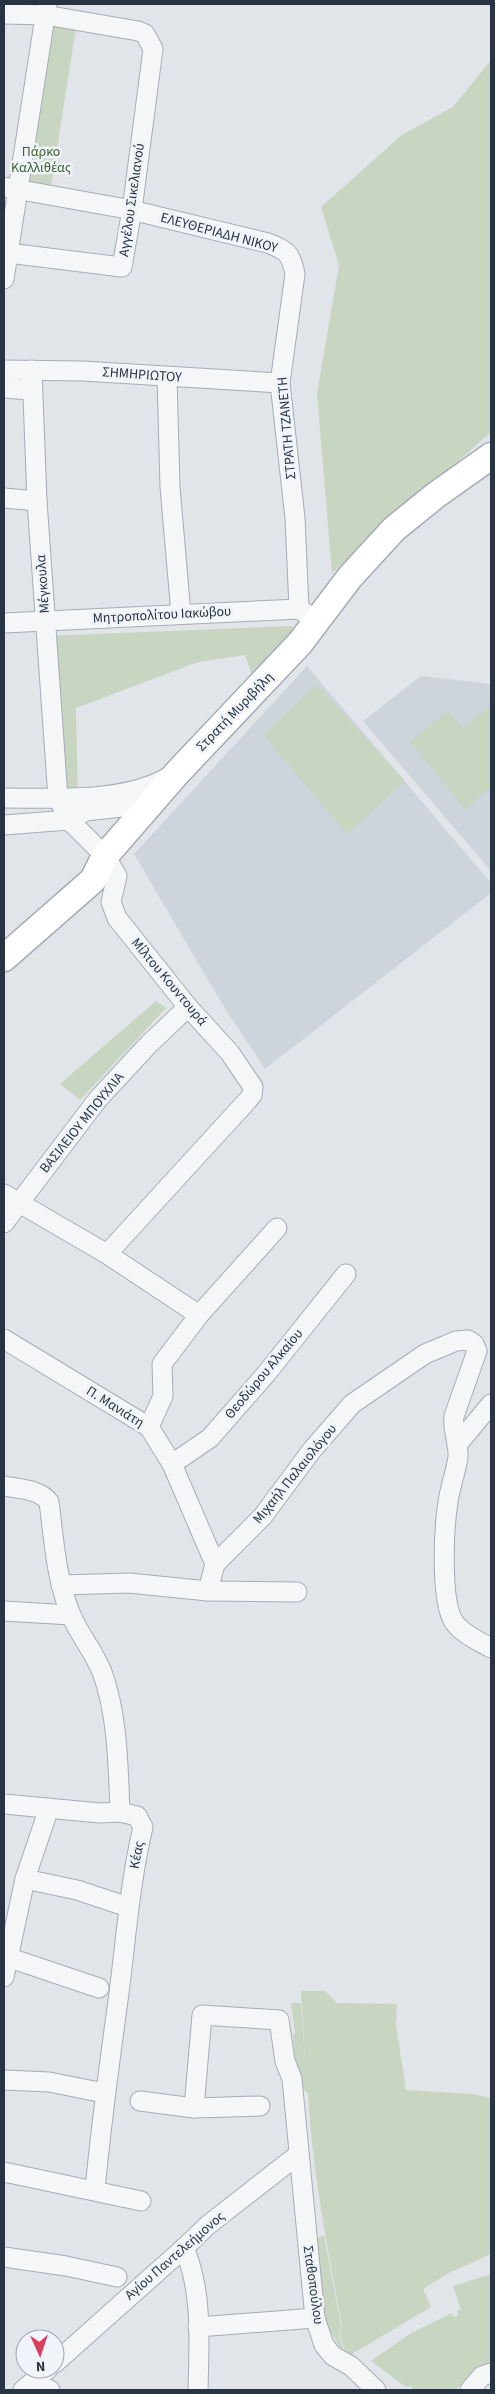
<svg xmlns="http://www.w3.org/2000/svg" width="495" height="2394" viewBox="0 0 495 2394" font-family="'Source Sans 3',sans-serif">
<rect width="100%" height="100%" fill="#e1e5ea"/>
<g fill="#ced4dc">
<path d="M307 666 491 883V893L265 1069 227 1012 134 854Z"/>
<path d="M421 676 491 684V871L363 721Z"/>
</g>
<g fill="#c7d5c1">
<path d="M58 25 76 28 51 186 29 182 25 179 50 27Z"/>
<path d="M491 60V432L332 573 317 393 339 265 321 207 402 135 453 107Z"/>
<path d="M292 626 300 643 257 690 245 655 198 662 76 708 78 796 58 798 46 636Z"/>
<path d="M490 684 491 788 465 809 410 742 448 711 463 728 489 707Z"/>
<path d="M317 685 405 781 347 834 263 735Z"/>
<path d="M156 1001 166 1008 80 1100 60 1084Z"/>
<path d="M301 1991H325L337 2003 397 2004 396 2025 406 2090 472 2094 491 2098V2254L449 2273 423 2289 431 2307 347 2357 340 2337 342 2326C328 2249 312 2172 308 2093 293 2082 294 2052 293 2034H295L291 2003H301L306 2074Z"/>
<path d="M324 2235 341 2326 339 2337 346 2357 323 2320 313 2241Z"/>
<path d="M491 2274V2363L479 2367 456 2390H412V2386L406 2387 371 2361 411 2333 452 2313 454 2317 458 2316 457 2311 461 2309 453 2286Z"/>
</g>
<g fill="none" stroke-linecap="round" stroke-linejoin="round">
<defs>
<g id="street">
<path d="M4 14 45 15 138 31 145 34 153 49 132 210 122 267 8 253"/>
<path d="M4 187 127 209 268 243C287 251 291 253 295 274L280 383 295 518 299 609"/>
<path d="M4 279 47 4"/>
<path d="M4 370 83 371 280 383"/>
<path d="M32 370 37 501 58 798 69 820 86 811 149 804"/>
<path d="M167 377 170 487 181 614"/>
<path d="M4 388 31 390"/>
<path d="M4 498 37 501"/>
<path d="M4 623 299 609 308 615"/>
<path d="M4 798C54 798 127 803 170 776"/>
<path d="M4 825 69 820 105 856 117 876 111 902 117 918 188 1007 230 1053 253 1087 252 1095 247 1101 107 1254"/>
<path d="M4 1194 107 1254 199 1315"/>
<path d="M4 1223 98 1099 148 1045 188 1007"/>
<path d="M4 1339 149 1427 172 1464 215 1564"/>
<path d="M149 1427 163 1396 162 1364 199 1315 277 1228"/>
<path d="M457 1445 491 1404"/>
<path d="M172 1464 210 1438 266 1374 346 1274"/>
<path d="M4 1486C19 1489 40 1489 49 1502 54 1540 56 1579 71 1615 79 1634 94 1652 102 1672 118 1716 118 1765 120 1812L137 1816 143 1827C130 1882 126 1938 119 1993 110 2059 101 2124 95 2190"/>
<path d="M61 1585 129 1583 208 1591 297 1592"/>
<path d="M208 1591 215 1564 263 1516 312 1450 352 1404 425 1354 456 1341 468 1340 474 1344 477 1351 454 1416C452 1430 459 1443 458 1457 456 1472 450 1487 448 1502 444 1527 440 1601 454 1622 462 1634 479 1641 491 1648"/>
<path d="M4 1611 71 1615"/>
<path d="M4 1804 100 1813 120 1812"/>
<path d="M25 1879 77 1890 128 1907"/>
<path d="M4 1956 99 1988"/>
<path d="M4 1977 25 1879 49 1808"/>
<path d="M4 2080 49 2082 104 2093"/>
<path d="M140 2101 194 2108 260 2106"/>
<path d="M194 2108 202 2015 279 2020 285 2061 292 2079 315 2318 324 2345 333 2356 351 2366 376 2390"/>
<path d="M4 2172 141 2201"/>
<path d="M184 2248C203 2291 199 2344 198 2390"/>
<path d="M4 2257 66 2266 117 2277"/>
<path d="M198 2327 315 2318"/>
<path d="M55 2363 184 2248 208 2225 299 2154"/>
<path d="M32 2383 50 2390"/>
<path d="M23 2390 48 2369"/>
<path d="M470 2390 482 2376 491 2373"/>
</g>
<path id="secondary" d="M4 958 93 880 105 856 178 772 300 643 350 577 394 529 436 495 491 456"/>
</defs>
<use href="#street" stroke="#a6acb5" stroke-width="21"/>
<use href="#secondary" stroke="#a6acb5" stroke-width="29"/>
<use href="#street" stroke="#f4f6f8" stroke-width="19"/>
<use href="#secondary" stroke="#fff" stroke-width="26"/>
</g>
<g text-anchor="middle" dominant-baseline="central" stroke-width="5" stroke-linejoin="round" paint-order="stroke">
<g font-size="14" fill="#3f6034" stroke="#f0f4f8">
<text x="41" y="152">Πάρκο<tspan x="41" dy="16">Καλλιθέας</tspan></text>
</g>
<g font-size="14" fill="#283443" stroke="#f0f4f8">
<text transform="translate(132 200) rotate(-82)">Αγγέλου Σικελιανού</text>
<text transform="translate(219 233) rotate(15)">ΕΛΕΥΘΕΡΙΑΔΗ ΝΙΚΟΥ</text>
<text transform="translate(142 375) rotate(4)">ΣΗΜΗΡΙΩΤΟΥ</text>
<text transform="translate(287 428) rotate(-95)">ΣΤΡΑΤΗ ΤΖΑΝΕΤΗ</text>
<text transform="translate(43 584) rotate(-94)">Μέγκουλα</text>
<text transform="translate(162 615) rotate(-3)">Μητροπολίτου Ιακώβου</text>
<text transform="translate(235 712) rotate(-46)">Στρατή Μυριβήλη</text>
<text transform="translate(169 982) rotate(50)">Μίλτου Κουντουρά</text>
<text transform="translate(82 1123) rotate(-51)">ΒΑΣΙΛΕΙΟΥ ΜΠΟΥΧΛΙΑ</text>
<text transform="translate(264 1374) rotate(-50)">Θεοδώρου Αλκαίου</text>
<text transform="translate(115 1407) rotate(32)">Π. Μανιάτη</text>
<text transform="translate(295 1474) rotate(-51)">Μιχαήλ Παλαιολόγου</text>
<text transform="translate(137 1855) rotate(-79)">Κέας</text>
<text transform="translate(175 2256) rotate(-41)">Αγίου Παντελεήμονος</text>
<text transform="translate(313 2285) rotate(82)">Σταθοπούλου</text>
</g>
</g>
<rect width="495" height="2394" fill="none" stroke="#283443" stroke-width="10"/>
<g transform="translate(40 2354) rotate(177)"><circle r="24" fill="#f0f4f8" stroke="#a0a7b0"/>
<path d="M0-4L9 19L0 12L-9 19Z" fill="#d73e5f"/>
<text y="-8" font-size="14" font-weight="bold" text-anchor="middle" fill="#283443">N</text>
</g>
</svg>
